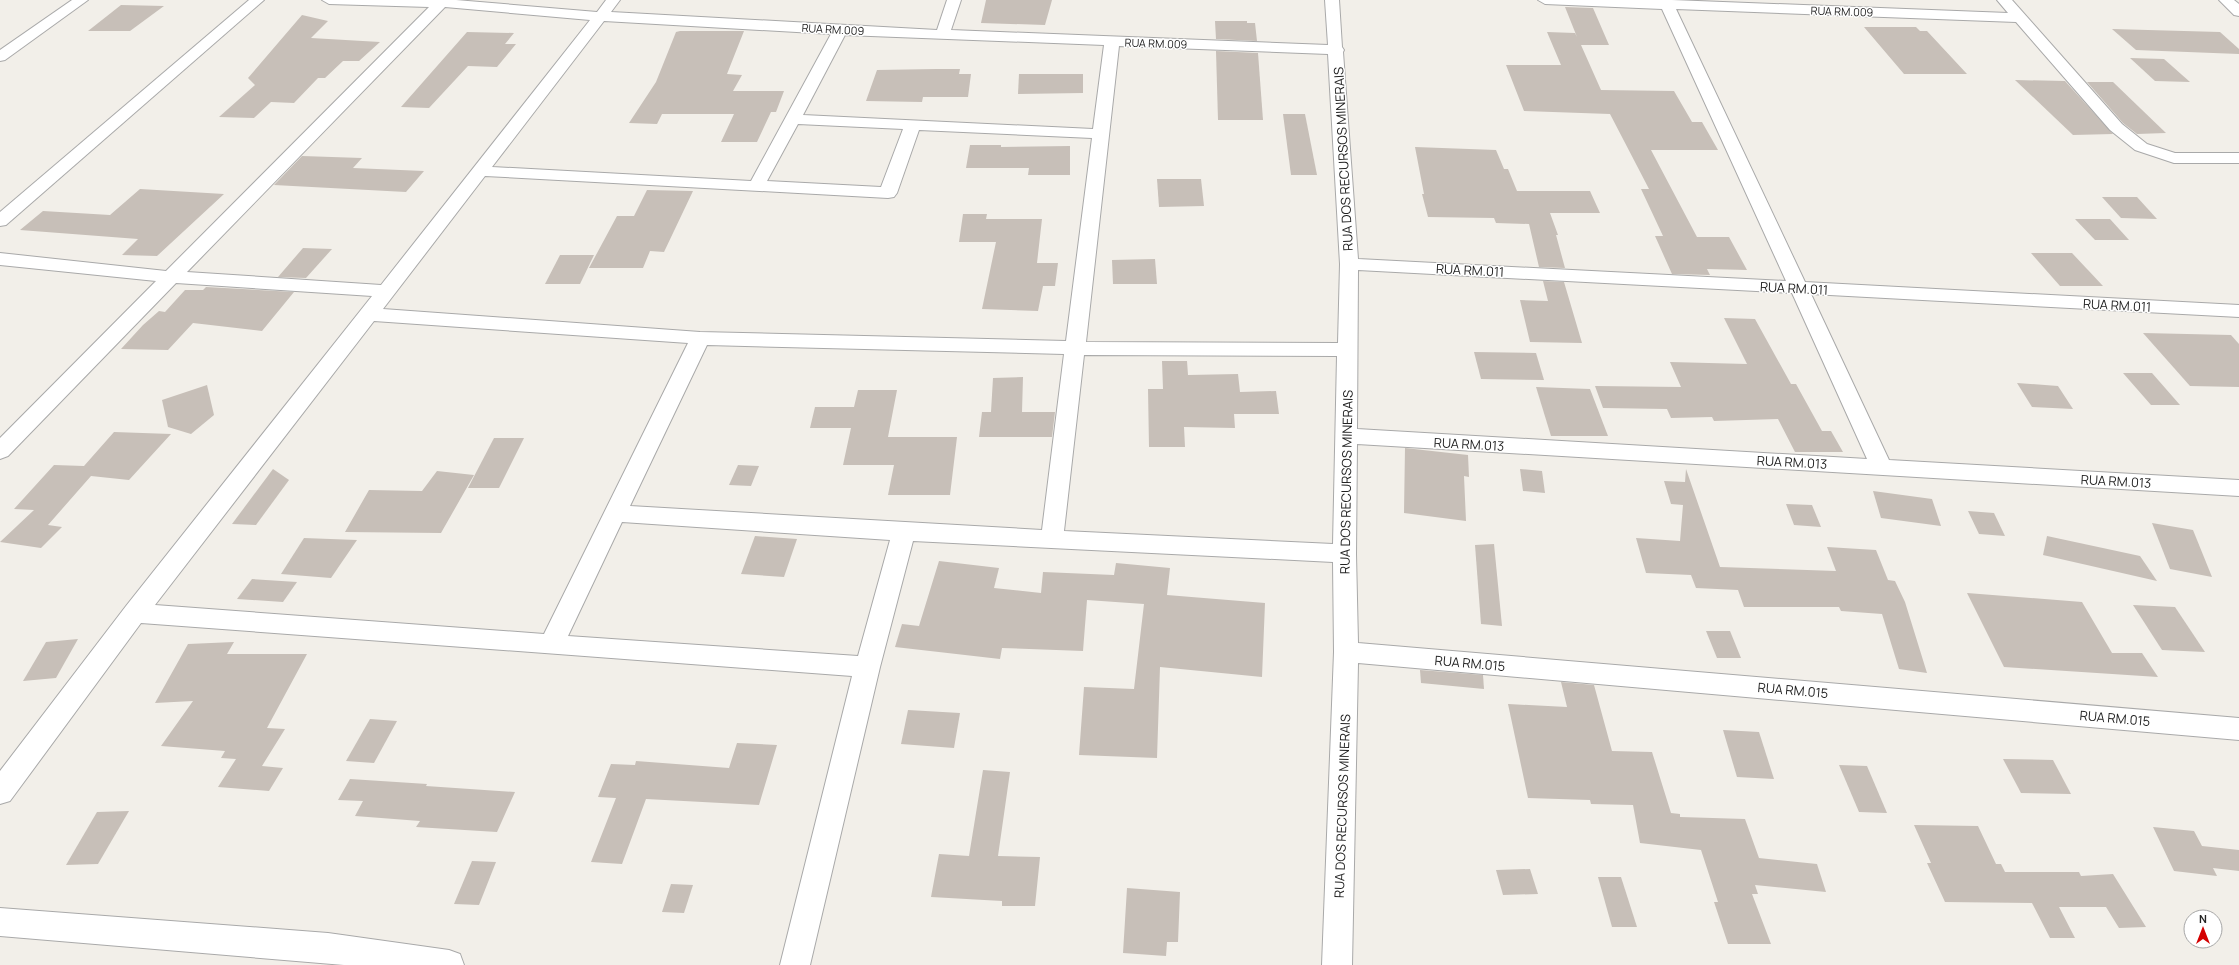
<svg xmlns="http://www.w3.org/2000/svg" width="2239" height="965" viewBox="0 0 2239 965" font-family="Manrope,sans-serif">
<rect width="100%" height="100%" fill="#f2efe9"/>
<g fill="#c7bfb8">
<path d="M986 0H1052L1045 25 981 23Z"/>
<path d="M121 5 164 6 130 31H88Z"/>
<path d="M1565 7 1593 8 1609 45H1581L1601 90 1674 91 1692 122H1702L1718 150H1651L1697 237H1729L1747 270 1707 269 1710 275 1672 274 1655 236H1663L1641 189H1649L1610 114 1524 111 1506 65H1561L1547 32 1575 33 1577 37Z"/>
<path d="M302 15 328 21 311 38 380 42 359 61H343L325 78H318L294 103 271 102 254 118 219 117 255 85 248 78Z"/>
<path d="M1215 21H1247V23H1255L1257 41 1216 39Z"/>
<path d="M1864 27H1916L1920 31H1927L1967 74H1904Z"/>
<path d="M2112 29 2220 32 2239 49V54L2136 50Z"/>
<path d="M680 31H744L727 74 742 75 733 91H784L776 112H771L757 142H721L734 114H662L657 124 629 123 656 82 676 32Z"/>
<path d="M467 32 514 33 505 44H516L497 67 468 66 429 108 401 107Z"/>
<path d="M1216 51 1258 53 1263 120H1218Z"/>
<path d="M2130 58 2164 59 2190 82 2155 81Z"/>
<path d="M936 69H960L959 74H971L968 97H923L922 102 866 101 877 70Z"/>
<path d="M1019 74H1083V93L1018 94Z"/>
<path d="M2015 80 2065 81 2113 134 2073 135Z"/>
<path d="M2087 82H2113L2166 133 2137 134 2123 123Z"/>
<path d="M1283 114H1305L1317 175H1291Z"/>
<path d="M970 145H1001V147L1070 146V175H1028L1029 168H966Z"/>
<path d="M1415 147 1496 150 1504 169H1508L1517 191H1590L1600 213H1550L1558 235H1556L1565 268 1539 267 1529 224 1496 223 1494 218 1428 217 1422 194H1424Z"/>
<path d="M302 156 362 158 353 168 424 171 406 192 274 185Z"/>
<path d="M1157 179H1201L1204 206 1159 207Z"/>
<path d="M140 189 224 194 157 256 122 255 138 239 20 230 43 211 110 215Z"/>
<path d="M647 190 693 191 664 252 650 251 643 268H589L617 216H634Z"/>
<path d="M2102 197H2137L2157 219 2121 218Z"/>
<path d="M963 214H987L986 219H1042L1037 263H1058L1055 286H1043L1038 311 982 309 996 242H959Z"/>
<path d="M2075 219H2110L2129 240H2095Z"/>
<path d="M303 248 332 249 306 278 278 277Z"/>
<path d="M2031 253H2072L2103 286H2060Z"/>
<path d="M560 255H594L580 284H545Z"/>
<path d="M1155 259 1157 284H1113L1112 260Z"/>
<path d="M1543 281 1564 282 1582 343 1530 342 1520 300 1548 301Z"/>
<path d="M206 287 294 292 262 331 193 323 168 350 121 349 143 325 159 311 165 312 185 290H203Z"/>
<path d="M1724 318 1755 319 1791 384H1796L1822 431H1831L1843 452H1795L1778 419 1714 421 1712 417 1671 418 1667 409 1603 408 1595 386 1681 387 1670 362 1747 364Z"/>
<path d="M2143 333 2231 335 2239 344V387L2190 386Z"/>
<path d="M1474 352 1536 353 1544 380 1481 379Z"/>
<path d="M1162 361H1187L1188 375 1238 374 1240 392 1276 391 1279 414H1234L1235 428 1184 427 1185 447H1149L1148 389H1163Z"/>
<path d="M2123 373H2152L2180 405H2151Z"/>
<path d="M1023 377 1022 412H1055L1052 437H979L982 412H991L993 378Z"/>
<path d="M2017 383 2058 386 2073 409 2032 407Z"/>
<path d="M207 385 214 415 191 434 168 427 162 400Z"/>
<path d="M1536 387 1590 389 1608 436H1551Z"/>
<path d="M858 390H897L888 437H957L950 495H888L894 465H843L851 428H810L815 407H854Z"/>
<path d="M114 432 171 434 129 480 91 476 48 525 62 527 41 548 0 542 34 510 14 509 54 465 84 466Z"/>
<path d="M494 438H524L499 488H468Z"/>
<path d="M1405 448 1468 455 1469 477 1464 476 1466 521 1404 513Z"/>
<path d="M738 465 759 466 751 486 729 485Z"/>
<path d="M273 469 289 480 256 525 232 524Z"/>
<path d="M1520 469 1542 471 1545 493 1523 491Z"/>
<path d="M1686 469 1720 567 1836 571 1827 547 1876 550 1888 580 1895 581 1905 602 1927 673 1899 669 1882 614 1841 611 1839 607H1744L1738 590 1696 588 1691 575 1646 573 1636 538 1680 541 1683 505 1671 504 1664 481 1685 482Z"/>
<path d="M437 471 474 475 441 533 345 532 369 490 422 491Z"/>
<path d="M1873 491 1932 499 1941 526 1881 518Z"/>
<path d="M1786 504 1812 505 1821 527 1794 525Z"/>
<path d="M1968 511 1994 513 2005 536 1979 534Z"/>
<path d="M2152 523 2193 530 2212 577 2170 569Z"/>
<path d="M755 536 797 539 784 577 741 574Z"/>
<path d="M2047 536 2140 556 2157 581 2043 555Z"/>
<path d="M304 538 357 540 331 578 281 574Z"/>
<path d="M1494 544 1502 626 1481 624 1475 545Z"/>
<path d="M939 561 999 568 994 588 1041 593 1043 572 1114 575 1116 563 1170 568 1167 595 1265 603 1262 677 1160 667 1157 758 1079 755 1084 687 1134 689 1144 604 1087 600 1083 651 1002 648 1000 659 895 647 902 624 919 626Z"/>
<path d="M252 579 297 582 283 602 237 599Z"/>
<path d="M1967 593 2082 602 2112 653H2142L2158 677 2004 667Z"/>
<path d="M2133 605 2175 607 2205 652 2162 650Z"/>
<path d="M1706 631H1730L1741 658H1717Z"/>
<path d="M78 639 56 678 23 681 46 642Z"/>
<path d="M234 642 227 654H307L267 728 285 729 262 766 283 768 269 791 218 787 236 759 221 758 225 751 161 746 193 701 155 703 188 644Z"/>
<path d="M1420 670 1483 675 1484 689 1421 683Z"/>
<path d="M1561 682 1594 685 1612 751 1652 752 1671 813 1680 814V817L1745 819 1759 858 1817 864 1826 892 1755 885 1758 894H1752L1771 944H1728L1714 902H1718L1701 850 1640 843 1633 805 1591 804 1590 800 1528 798 1508 704 1567 707Z"/>
<path d="M908 710 960 713 954 748 901 744Z"/>
<path d="M370 719 397 721 374 763 346 761Z"/>
<path d="M1723 730 1759 732 1774 779 1737 777Z"/>
<path d="M737 743 777 745 759 805 646 799 622 864 591 862 616 798 598 797 611 764 635 765 636 761 729 768Z"/>
<path d="M2003 759 2053 760 2071 794 2021 793Z"/>
<path d="M1839 765 1867 766 1887 813 1859 812Z"/>
<path d="M983 770 1010 772 998 856 1040 857 1035 906H1002V901L931 897 939 854 969 856Z"/>
<path d="M350 779 427 784 426 786 515 792 497 832 416 827 420 821 355 816 363 801 338 800Z"/>
<path d="M129 811 98 864 66 865 97 812Z"/>
<path d="M1914 825 1978 826 1996 864H2001L2005 872H2079L2081 876 2113 874 2146 927 2119 928 2106 907H2059L2075 938H2050L2032 903 1945 902 1927 863H1931Z"/>
<path d="M2153 827 2194 831 2202 846 2239 850V871L2213 868 2217 876 2174 871Z"/>
<path d="M472 861 496 862 479 905 454 904Z"/>
<path d="M1530 869 1538 894 1503 895 1496 870Z"/>
<path d="M1598 877H1621L1637 927H1612Z"/>
<path d="M671 884 693 885 684 913 662 912Z"/>
<path d="M1127 888 1180 892 1178 942H1167L1166 956 1123 953Z"/>
</g>
<g fill="none" stroke-linecap="round" stroke-linejoin="round">
<defs>
<g id="street">
<path d="M72 0H88L5 60 0 61V50Z"/>
<path d="M249 0H264L6 225 0 226V212Z"/>
<path d="M322 0H456L597 12 606 0H620L611 12 937 30 947 0H961L951 30 1328 45 1325 0H1339L1342 47 1344 50 1343 52 1358 259 1786 281 1662 9 1545 4 1538 0H1672L2008 13 1997 0H2012L2122 124 2147 144 2175 153H2239V163H2174L2135 150 2110 130 2016 22 1676 9 1805 282 2239 305V317L1811 294 1889 460 2239 480V496L1357 444 1356 554 1358 643 2239 718V740L1358 663 1352 965H1322L1334 652 1333 562 913 541 880 667 810 965H780L852 676 141 623 10 801 0 804V771L126 606 372 296 176 283 8 456 0 459V438L156 281 0 265V253L166 271 429 7 329 4ZM445 7 590 20 381 285 187 272ZM604 21 831 34 751 181 492 167ZM845 35 1104 45 1093 129 803 115ZM1119 46 1328 54 1340 264 1338 343 1086 342ZM798 124 903 129 881 187 767 181ZM919 130 1092 138 1066 341 700 332 383 309 485 176 888 198 894 197 897 193ZM1358 270 1792 293 1867 459 1357 429ZM374 321 688 343 544 634 155 605ZM707 345 1064 354 1042 530 630 506ZM1084 355 1337 356 1333 544 1064 531ZM622 522 890 540 858 656 568 636Z"/>
<path d="M2219 0H2234L2239 4V16L2234 15Z"/>
<path d="M0 908 328 933 449 950 460 954 464 965H344L0 936Z"/>
</g>
</defs>
<use href="#street" stroke="#a9a9a9" stroke-width="2"/>
<use href="#street" fill="#fff" fill-rule="evenodd"/>
</g>
<g text-anchor="middle" dominant-baseline="central" stroke-width="3" stroke-linejoin="round" paint-order="stroke">
<g font-size="11" fill="#222" stroke="#fff">
<text transform="translate(1842 11) rotate(2)">RUA RM.009</text>
<text transform="translate(833 29) rotate(3)">RUA RM.009</text>
<text transform="translate(1156 43) rotate(2)">RUA RM.009</text>
</g>
<g font-size="13" fill="#222" stroke="#fff">
<text transform="translate(1343 159) rotate(-93)">RUA DOS RECURSOS MINERAIS</text>
<text transform="translate(1470 270) rotate(3)">RUA RM.011</text>
<text transform="translate(1794 288) rotate(3)">RUA RM.011</text>
<text transform="translate(2117 305) rotate(3)">RUA RM.011</text>
<text transform="translate(1469 444) rotate(3)">RUA RM.013</text>
<text transform="translate(1792 462) rotate(3)">RUA RM.013</text>
<text transform="translate(2116 481) rotate(3)">RUA RM.013</text>
<text transform="translate(1346 482) rotate(-89)">RUA DOS RECURSOS MINERAIS</text>
<text transform="translate(1470 663) rotate(5)">RUA RM.015</text>
<text transform="translate(1793 690) rotate(5)">RUA RM.015</text>
<text transform="translate(2115 718) rotate(5)">RUA RM.015</text>
<text transform="translate(1342 806) rotate(-88)">RUA DOS RECURSOS MINERAIS</text>
</g>
</g>
<g transform="translate(2203 929)"><circle r="19" fill="#ffffff" stroke="#a7a7a7"/>
<path d="M0-3L7 15L0 10L-7 15Z" fill="#d40000"/>
<text y="-6" font-size="11" font-weight="bold" text-anchor="middle" fill="#222222">N</text>
</g>
</svg>
